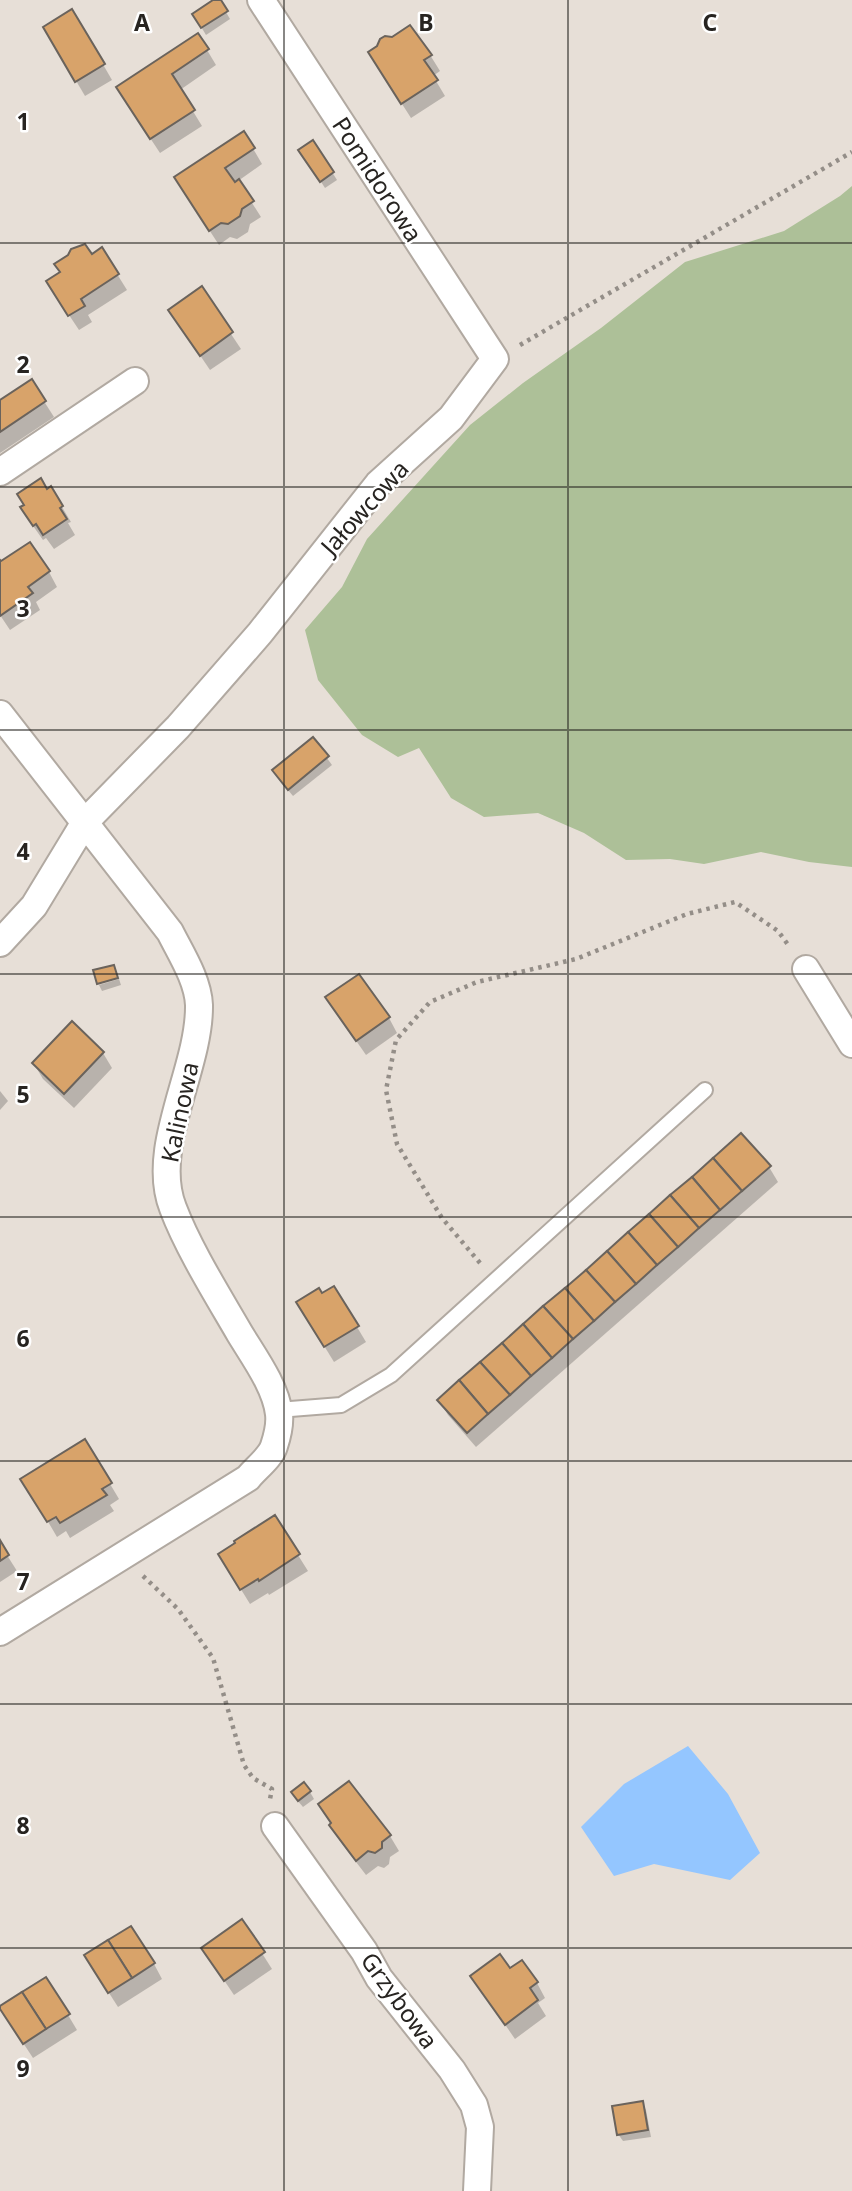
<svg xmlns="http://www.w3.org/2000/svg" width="852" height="2191" viewBox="0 0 852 2191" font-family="'Noto Sans',sans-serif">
<rect width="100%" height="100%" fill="#e7dfd7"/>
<path fill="#adc098" d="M852 186V867L809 862 761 852 704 864 670 859 626 860 584 833 538 813 484 817 451 798 419 748 398 757 362 735 318 680 305 630 342 587 367 539 470 425 523 383 601 328 685 262 784 231 840 196Z"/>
<path fill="#94c6ff" d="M688 1746 728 1794 760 1853 730 1880 654 1864 614 1876 581 1827 624 1784Z"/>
<g fill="#0003">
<path d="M217 0H219L230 19 206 35 194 15Z"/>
<path d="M72 11 112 80 85 96 45 28Z"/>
<path d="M198 35 216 65 180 90 202 126 160 153 127 103Z"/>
<path d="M422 42 440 71 433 76 445 96 411 118 379 68Z"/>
<path d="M244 133 262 164 238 181 261 217 250 224 248 232 237 239 230 237 219 245 185 193Z"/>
<path d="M313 142 337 180 325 188 305 157Z"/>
<path d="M102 250 127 290 88 315 92 322 79 330 57 297 62 273Z"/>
<path d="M201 289 241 349 210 370 170 311Z"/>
<path d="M31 381 54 417 0 453V402Z"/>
<path d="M47 491 62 507 71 522 68 523 75 535 54 549 46 538 43 540 31 523Z"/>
<path d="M0 563 49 572 57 587 36 602 40 610 10 630 0 615Z"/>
<path d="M313 739 332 765 293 796 278 778Z"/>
<path d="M119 979 121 985 102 991 99 985Z"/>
<path d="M337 1013 389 1018 397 1033 366 1055Z"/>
<path d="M103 1053 112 1068 74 1108 43 1079 34 1064Z"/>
<path d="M0 1091 8 1101 0 1110Z"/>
<path d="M769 1167 778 1182 476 1447 448 1415 439 1400Z"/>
<path d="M307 1318 357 1327 366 1342 334 1362Z"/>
<path d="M85 1442 119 1499 110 1505 114 1511 70 1538 66 1531 57 1537 23 1479Z"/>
<path d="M274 1517 308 1571 269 1595 268 1593 250 1604 229 1570Z"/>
<path d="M0 1544 17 1571 0 1582Z"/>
<path d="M310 1792 314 1799 303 1807 297 1800Z"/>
<path d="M320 1805 390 1836 399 1851 390 1857 389 1864 384 1868 378 1866 366 1875 340 1841Z"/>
<path d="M242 1922 272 1969 234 1995 203 1949Z"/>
<path d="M154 1964 162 1979 118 2007 95 1971Z"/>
<path d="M510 1971 537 1983 545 1998 538 2003 546 2016 515 2039 472 1977Z"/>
<path d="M68 2015 77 2030 33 2058 10 2023Z"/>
<path d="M642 2103 646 2110 651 2137 623 2141 618 2134Z"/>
</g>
<g fill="#d8a36a" stroke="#6a635c" stroke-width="2">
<path d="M213 0H221L228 11 201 28 192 14Z"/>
<path d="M72 9 105 64 75 82 43 27Z"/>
<path d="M410 25 432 55 424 60 438 80 401 104 368 52 377 46 380 39 385 36 392 37Z"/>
<path d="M198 33 209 49 172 74 195 110 150 139 116 87Z"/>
<path d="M244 131 255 148 225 168 235 182 239 179 254 201 242 209 240 216 228 224 221 223 209 231 174 177Z"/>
<path d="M313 140 334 172 320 182 298 150Z"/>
<path d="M85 244 92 254 102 247 119 274 81 299 85 306 68 316 46 281 60 272 54 264 68 255 71 249Z"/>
<path d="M202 286 233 332 200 356 168 310Z"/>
<path d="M32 379 46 401 0 432V400Z"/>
<path d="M41 478 47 489 51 486 63 506 60 508 67 519 43 535 36 524 33 526 20 507 24 505 17 494Z"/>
<path d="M30 542 50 571 28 587 33 593 0 616V560L1 561Z"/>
<path d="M313 737 329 756 288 790 272 770Z"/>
<path d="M114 965 118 978 97 984 93 970Z"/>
<path d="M359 974 390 1017 356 1041 325 997Z"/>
<path d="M72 1021 104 1052 64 1094 32 1063Z"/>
<path d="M741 1133 771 1166 742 1191 713 1158Z"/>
<path d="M713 1158 742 1191 720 1210 692 1177Z"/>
<path d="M692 1177 720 1210 699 1228 670 1195Z"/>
<path d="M670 1195 699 1228 678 1247 649 1214Z"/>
<path d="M649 1214 678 1247 657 1265 628 1232Z"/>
<path d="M628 1232 657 1265 636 1284 607 1251Z"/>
<path d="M607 1251 636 1284 615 1302 586 1270Z"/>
<path d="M586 1270 615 1302 594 1321 565 1288Z"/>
<path d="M334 1286 359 1326 324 1347 296 1302 319 1288 322 1293Z"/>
<path d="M565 1288 594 1321 573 1339 543 1306Z"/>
<path d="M543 1306 573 1339 552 1358 523 1324Z"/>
<path d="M523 1324 552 1358 531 1376 502 1343Z"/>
<path d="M502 1343 531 1376 510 1395 480 1362Z"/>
<path d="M480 1362 510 1395 488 1414 459 1380Z"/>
<path d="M459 1380 488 1414 467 1433 437 1400Z"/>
<path d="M85 1439 112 1483 102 1489 107 1495 60 1523 56 1517 47 1522 20 1479Z"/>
<path d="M275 1515 300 1554 259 1581 258 1579 240 1590 218 1554 235 1543 234 1541Z"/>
<path d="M0 1540 9 1555 0 1561Z"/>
<path d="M349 1781 391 1835 382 1842V1848L375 1853 368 1851 356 1861 329 1825 331 1823 318 1804Z"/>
<path d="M304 1782 311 1791 298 1801 291 1792Z"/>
<path d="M242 1919 265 1952 224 1981 201 1948Z"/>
<path d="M131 1926 155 1963 132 1978 108 1940Z"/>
<path d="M108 1940 132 1978 108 1993 84 1955Z"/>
<path d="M500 1954 510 1968 522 1960 538 1982 530 1988 538 2000 505 2025 470 1976Z"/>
<path d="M46 1977 70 2014 46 2029 22 1992Z"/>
<path d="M22 1992 46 2029 23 2044 0 2009V2006Z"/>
<path d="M643 2101 648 2130 617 2135 612 2106Z"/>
</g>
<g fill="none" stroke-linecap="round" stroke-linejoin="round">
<defs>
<path id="lane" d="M278 1410 341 1405 391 1375 705 1090"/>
<g id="street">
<path d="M0 472 135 381"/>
<path d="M0 714 170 932C181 954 198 980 199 1005 200 1069 149 1147 173 1208 188 1248 218 1296 240 1334 254 1357 276 1387 279 1414 280 1423 277 1437 274 1446 271 1457 255 1469 248 1478L0 1632"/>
<path d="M0 943 34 906 85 822 178 727 260 633 378 484 451 418 495 359 261 0"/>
<path d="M806 969 852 1044"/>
<path d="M275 1826 364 1951 379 1978 452 2070 474 2105 480 2127 477 2191"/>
</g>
</defs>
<use href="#lane" stroke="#b1a9a1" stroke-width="18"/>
<use href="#street" stroke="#b1a9a1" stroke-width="30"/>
<g stroke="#948e88" stroke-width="4.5" stroke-dasharray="3.5 5" stroke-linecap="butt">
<path d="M520 345 852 152"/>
<path d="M480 1263 442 1218 397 1144 386 1090 396 1040 430 1002 477 982 576 959 687 914 735 902 778 931 789 946"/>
<path d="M143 1576 178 1609 213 1658 244 1765 253 1778 272 1789 270 1799"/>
</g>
<use href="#lane" stroke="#fff" stroke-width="14"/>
<use href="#street" stroke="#fff" stroke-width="26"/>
</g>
<path fill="none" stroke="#272421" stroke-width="2" stroke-opacity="0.55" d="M284 0V2191M568 0V2191M0 243H852M0 487H852M0 730H852M0 974H852M0 1217H852M0 1461H852M0 1704H852M0 1948H852"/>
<g text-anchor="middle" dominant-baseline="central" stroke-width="5" stroke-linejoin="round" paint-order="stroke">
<g font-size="24" fill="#272421" stroke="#fff">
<text transform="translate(378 179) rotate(57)">Pomidorowa</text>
<text transform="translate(364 507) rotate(-48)">Jałowcowa</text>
<text transform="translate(179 1112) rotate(-78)">Kalinowa</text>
<text transform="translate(400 2000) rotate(54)">Grzybowa</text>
</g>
</g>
<g font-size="23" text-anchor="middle" font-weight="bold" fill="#272421" stroke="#fff" stroke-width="5" stroke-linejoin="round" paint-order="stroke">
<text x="142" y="31">A</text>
<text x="426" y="31">B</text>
<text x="710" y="31">C</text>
<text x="23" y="130">1</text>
<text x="23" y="373">2</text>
<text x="23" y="617">3</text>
<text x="23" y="860">4</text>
<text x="23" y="1103">5</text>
<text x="23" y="1347">6</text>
<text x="23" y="1590">7</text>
<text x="23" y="1834">8</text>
<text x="23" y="2077">9</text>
</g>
</svg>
